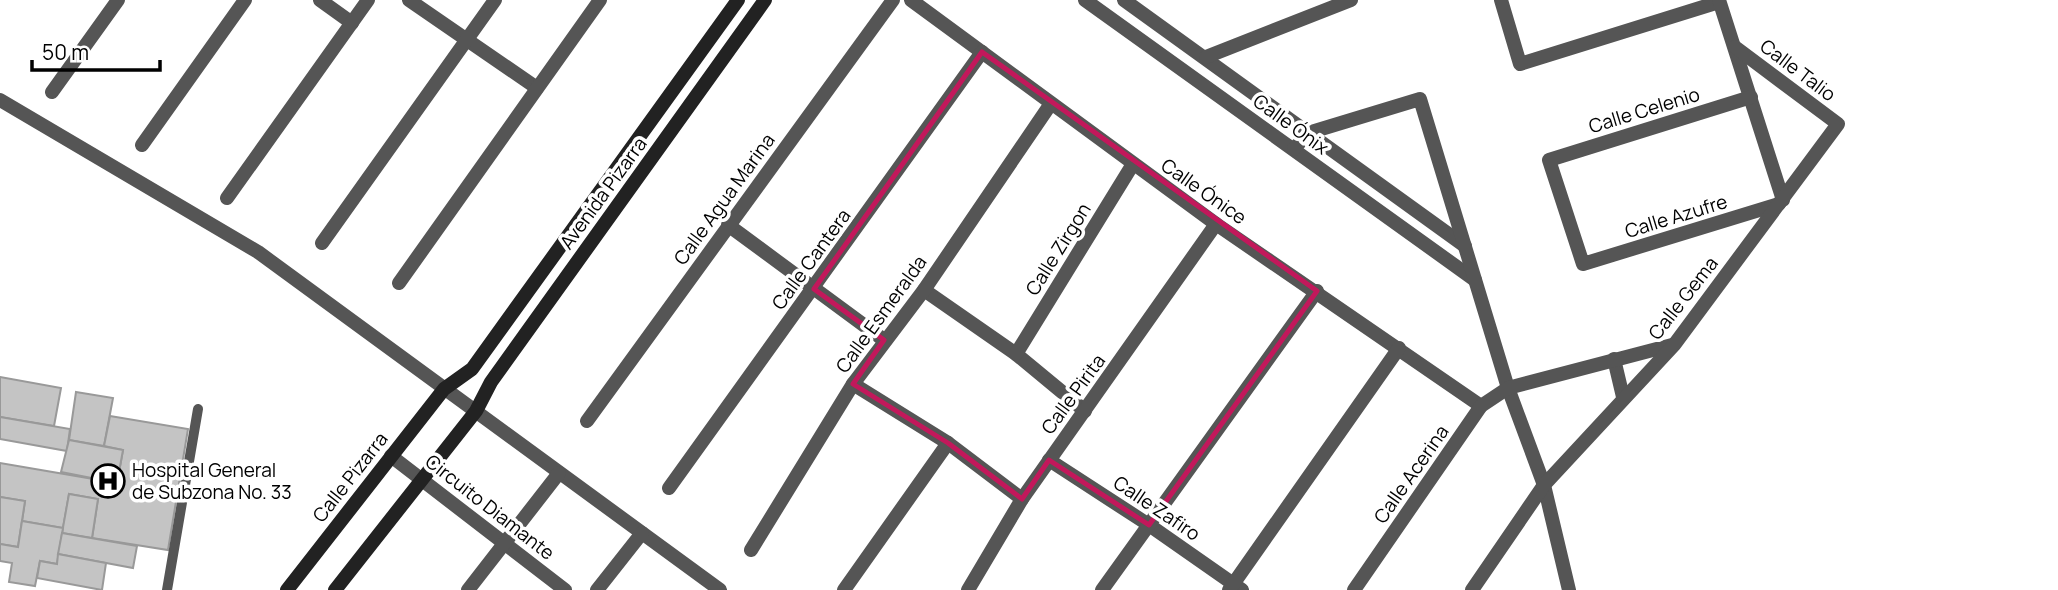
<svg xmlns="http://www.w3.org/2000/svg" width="2058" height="590" viewBox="0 0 2058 590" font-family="Manrope,sans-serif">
<rect width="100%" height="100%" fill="#fff"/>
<g fill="#c4c4c4" stroke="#999" stroke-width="2">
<path d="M0 377 61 388 54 426 0 417Z"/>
<path d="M76 392 113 398 104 446 69 440Z"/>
<path d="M110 416 188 429 168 550 92 538 98 499 69 494 63 528 22 521 25 501 0 497V463L117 483 123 450 104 446Z"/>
<path d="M0 417 70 429 67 451 0 439Z"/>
<path d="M69 440 123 450 117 483 61 472Z"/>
<path d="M69 494 98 499 92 538 62 533Z"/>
<path d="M0 497 25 501 18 547 0 544Z"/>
<path d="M22 521 63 528 57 564 40 561 35 586 9 582 12 563 0 561V544L18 547Z"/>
<path d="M62 533 137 546 133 568 58 554Z"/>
<path d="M58 554 106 563 102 590 37 578 40 561 57 564Z"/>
</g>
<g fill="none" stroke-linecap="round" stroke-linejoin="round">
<path stroke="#555" stroke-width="10" d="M167 590 198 409"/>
<g stroke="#555" stroke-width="14">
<path d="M320 0 352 23"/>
<path d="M409 0 537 88"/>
<path d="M911 0 1216 224 1481 406"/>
<path d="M1085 0 1475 280"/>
<path d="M1124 0 1465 246"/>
<path d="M1501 0 1520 64 1719 2"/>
<path d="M1719 0 1783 200"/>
<path d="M1206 57 1351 0"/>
<path d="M52 92 118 0"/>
<path d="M1751 97 1549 160 1583 264 1779 204"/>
<path d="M0 100 258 252 720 590"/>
<path d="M142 145 245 0"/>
<path d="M1294 149 1308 133 1420 99 1508 388 1544 485 1569 590"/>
<path d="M227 198 368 0"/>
<path d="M728 225 884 340"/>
<path d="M322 243 495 0"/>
<path d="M399 283 600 0"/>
<path d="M924 290 1016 354 1085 411"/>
<path d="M1016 354 1133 164"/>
<path d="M1614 359 1623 397"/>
<path d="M853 384 948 443 1022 499"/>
<path d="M587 421 893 0"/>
<path d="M391 456 565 590"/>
<path d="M1049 460 1149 525 1242 590"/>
<path d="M669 488 982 52"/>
<path d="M751 550 853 384 924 290 1050 105"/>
<path d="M468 590 559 473"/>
<path d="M597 590 642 533"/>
<path d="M844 590 948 443"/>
<path d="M968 590 1022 499 1216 224"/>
<path d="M1102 590 1317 291"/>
<path d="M1229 590 1399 348"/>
<path d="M1354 590 1481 406 1508 388 1672 345"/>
<path d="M1472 590 1544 485 1674 345 1838 124 1735 47"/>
</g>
<g stroke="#222" stroke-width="14">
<path d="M287 590 444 389 472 369 738 0"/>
<path d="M335 590 476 411 491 382 765 0"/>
</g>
</g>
<path fill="none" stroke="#c2185b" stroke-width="5" stroke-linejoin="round" d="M982 52 1317 291 1149 525 1049 460 1022 499 948 443 853 384 884 340 814 289Z"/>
<defs>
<symbol id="hospital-ring" viewBox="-11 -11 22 22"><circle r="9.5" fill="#fff" stroke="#000" stroke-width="1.5"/><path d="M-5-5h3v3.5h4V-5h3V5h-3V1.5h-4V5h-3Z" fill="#000"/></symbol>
</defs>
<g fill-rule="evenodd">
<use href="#hospital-ring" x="89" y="462" width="38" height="38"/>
</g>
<g text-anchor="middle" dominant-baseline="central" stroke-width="7" stroke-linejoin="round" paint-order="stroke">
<g font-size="19" fill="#000" stroke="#fff">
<text transform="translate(1798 70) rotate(37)">Calle Talio</text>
<text transform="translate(1644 110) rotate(-17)">Calle Celenio</text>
<text transform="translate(1291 124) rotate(36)">Calle Ónix</text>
<text transform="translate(1204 191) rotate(35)">Calle Ónice</text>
<text transform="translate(603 193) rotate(-54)">Avenida Pizarra</text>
<text transform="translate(724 199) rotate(-54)">Calle Agua Marina</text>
<text transform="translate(1676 216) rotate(-17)">Calle Azufre</text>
<text transform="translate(1058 249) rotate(-58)">Calle Zirgon</text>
<text transform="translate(811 259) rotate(-54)">Calle Cantera</text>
<text transform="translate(1683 298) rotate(-52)">Calle Gema</text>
<text transform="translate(881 314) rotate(-54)">Calle Esmeralda</text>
<text transform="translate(1073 394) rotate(-54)">Calle Pirita</text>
<text transform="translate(1411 474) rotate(-55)">Calle Acerina</text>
<text transform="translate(350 477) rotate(-52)">Calle Pizarra</text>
<text transform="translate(490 507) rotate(38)">Circuito Diamante</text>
<text transform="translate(1157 508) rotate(34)">Calle Zafiro</text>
</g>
<g font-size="19" fill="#000" stroke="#fff" text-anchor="start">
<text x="132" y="470">Hospital General<tspan x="132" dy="22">de Subzona No. 33</tspan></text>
</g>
</g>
<path d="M32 60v10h128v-10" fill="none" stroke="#000000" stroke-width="3.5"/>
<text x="42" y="60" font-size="21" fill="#000000" stroke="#ffffff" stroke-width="5" paint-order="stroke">50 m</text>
</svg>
